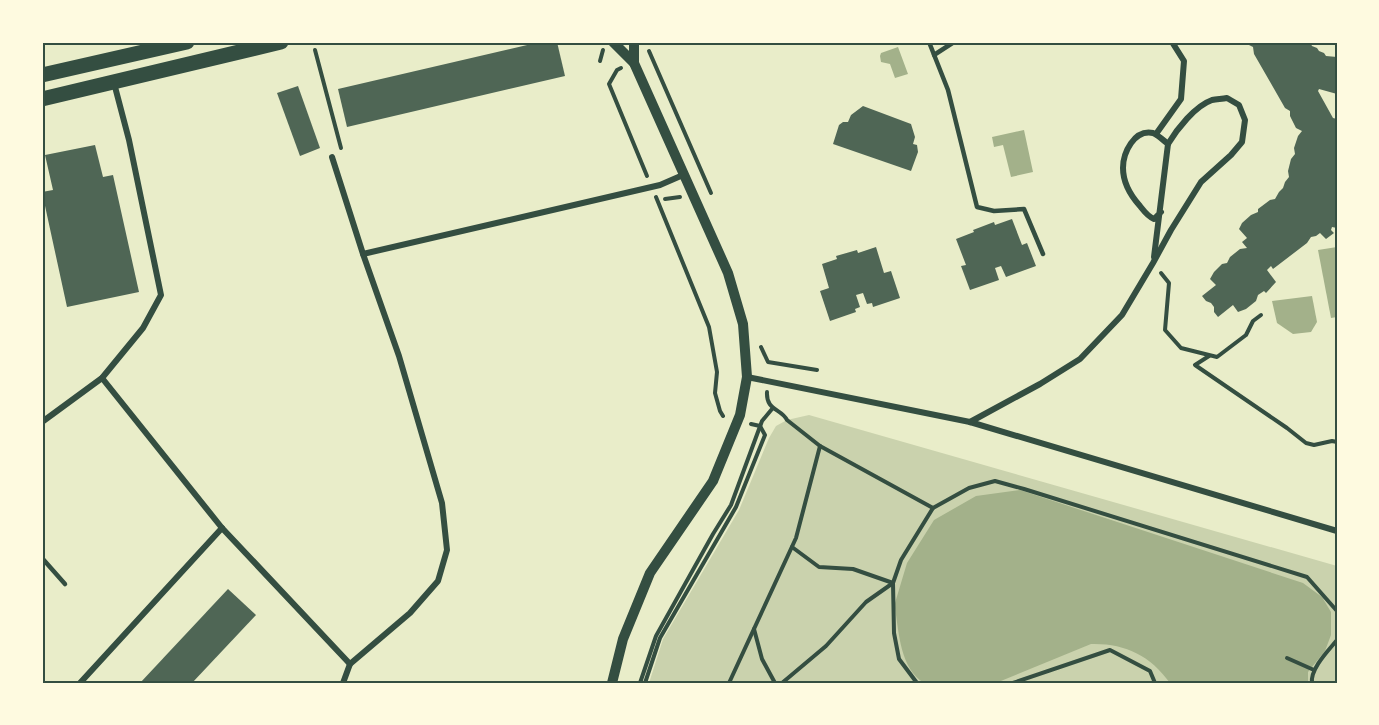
<svg xmlns="http://www.w3.org/2000/svg" width="1379" height="725" viewBox="0 0 1379 725" font-family="'Exo 2',sans-serif">
<rect width="100%" height="100%" fill="#e9edc9"/>
<path fill="#cad2ad" d="M809 415 1337 566V683H649L663 639 739 510 769 438 776 426 787 420Z"/>
<g fill="#a3b18a">
<path d="M898 47 908 74 895 78 890 64 881 62 880 56 881 53Z"/>
<path d="M1024 130 1033 172 1011 177 1003 145 994 147 992 137Z"/>
<path d="M1337 247V317L1331 318 1318 250Z"/>
<path d="M1312 296 1317 322 1311 332 1293 334 1277 323 1272 301Z"/>
<path d="M1020 490 1303 583 1322 597 1331 612V635L1325 651 1308 672V683H1170C1150 655 1124 643 1091 644L996 683H924C900 668 899 633 895 608V603L907 563 934 520 976 496Z"/>
</g>
<g fill="#4f6655">
<path d="M540 42H557L565 76 347 127 338 89Z"/>
<path d="M1247 42H1310L1312 46 1317 48 1319 51 1324 53 1326 56 1337 57V94L1319 89 1318 91 1333 118 1337 119V228L1332 227 1331 230 1334 233 1326 239 1320 233 1316 236 1311 237 1307 243 1273 269 1271 266 1267 270 1276 282 1266 293 1264 291 1258 295 1256 301 1246 309 1238 312 1233 305 1218 317 1214 312V307L1211 303 1206 301 1202 296 1216 285 1210 279 1214 272 1222 264 1227 263 1230 257 1240 249 1247 248 1242 242 1247 238 1239 229 1242 223 1251 215 1258 212V209L1270 200 1275 199 1279 192 1283 188 1285 182 1289 177 1288 171 1291 159 1295 154 1294 148 1298 136 1302 131 1296 128 1290 116V111L1285 108 1254 54 1253 47 1249 45Z"/>
<path d="M298 86 320 148 300 156 277 93Z"/>
<path d="M863 106 911 124 915 137 913 144 917 145 918 152 911 171 833 144 839 125 843 122H848L851 115Z"/>
<path d="M95 145 103 177 113 175 139 292 67 307 42 192 53 190 45 155Z"/>
<path d="M1012 219 1022 245 1027 243 1036 266 1006 277 1001 266 995 268 999 280 970 290 961 266 966 265 956 239 974 232 973 230 994 222 995 225Z"/>
<path d="M876 247 884 273 891 271 900 298 873 307 872 303 867 304 863 293 856 295 860 307 855 309 856 312 830 321 820 291 829 288 822 264 837 259 836 256 857 250 858 253Z"/>
<path d="M228 589 256 615 192 683H140Z"/>
</g>
<g fill="none" stroke-linecap="round" stroke-linejoin="round">
<g stroke="#344e41" stroke-width="4">
<path d="M315 50 341 148"/>
<path d="M649 51 711 193"/>
<path d="M600 61 603 50"/>
<path d="M621 68 617 70 609 84 647 176"/>
<path d="M656 197 709 327 717 372 715 393 720 411 723 416"/>
<path d="M665 199 680 197"/>
<path d="M1161 273 1169 283 1165 330 1181 348 1217 357 1246 335 1253 321 1261 315"/>
<path d="M761 347 768 362 817 370"/>
<path d="M1209 356 1195 365 1287 428 1306 443 1314 445 1332 441 1337 442"/>
<path d="M767 392C766 411 781 408 787 420L820 446 933 508"/>
<path d="M792 547 819 567 853 569 893 583"/>
<path d="M754 629 762 659 775 683"/>
<path d="M1287 658 1314 670"/>
<path d="M640 683 656 636 713 534 731 505 762 421 772 409"/>
<path d="M645 683 660 638 736 507 765 435 760 426 751 424"/>
<path d="M729 683 796 538 820 446"/>
<path d="M782 683 826 646 866 602 893 583"/>
<path d="M917 683 899 659 894 633 893 583 901 560 933 508 969 488 995 481 1024 489 1307 577 1337 611"/>
<path d="M1013 683 1110 650 1150 671 1155 683"/>
<path d="M1312 683C1310 669 1328 651 1337 640"/>
</g>
<g stroke="#344e41" stroke-width="4.5">
<path d="M929 42 948 90 977 207 994 211 1024 209 1043 254"/>
<path d="M934 55 954 42"/>
<path d="M42 558 65 584"/>
</g>
<g stroke="#344e41" stroke-width="6">
<path d="M1156 134 1181 99 1184 61 1172 42"/>
<path d="M332 157 363 254 399 356 442 503 447 550 438 581 410 613 350 664 343 683"/>
<path d="M363 254 660 185 683 175"/>
<path d="M1154 257 1168 144C1163 140 1158 135 1153 133 1134 129 1123 153 1123 168 1123 182 1131 196 1140 206 1144 211 1147 216 1154 219L1161 212"/>
<path d="M747 377 970 422 1337 531"/>
<path d="M102 378 222 528 350 664"/>
<path d="M42 422 102 378 143 328 161 295 129 140 114 83"/>
<path d="M970 422 1040 384 1080 359 1122 315 1153 263 1171 230 1201 182 1231 155 1242 142 1245 120 1239 105 1227 98C1222 99 1217 99 1212 100 1195 106 1177 129 1168 144"/>
<path d="M80 683 222 528"/>
</g>
<g stroke="#344e41" stroke-width="10">
<path d="M634 63V42"/>
<path d="M612 683 623 639 650 573 713 481 740 415 747 377 743 324 728 273 634 63 613 42"/>
</g>
<g stroke="#344e41" stroke-width="15">
<path d="M42 75 187 42"/>
<path d="M42 99 281 42"/>
</g>
</g>
<rect width="1379" height="725" fill="none" stroke="#fefae0" stroke-width="87"/>
<rect x="44" y="44" width="1292" height="638" fill="none" stroke="#344e41" stroke-width="2"/>
</svg>
